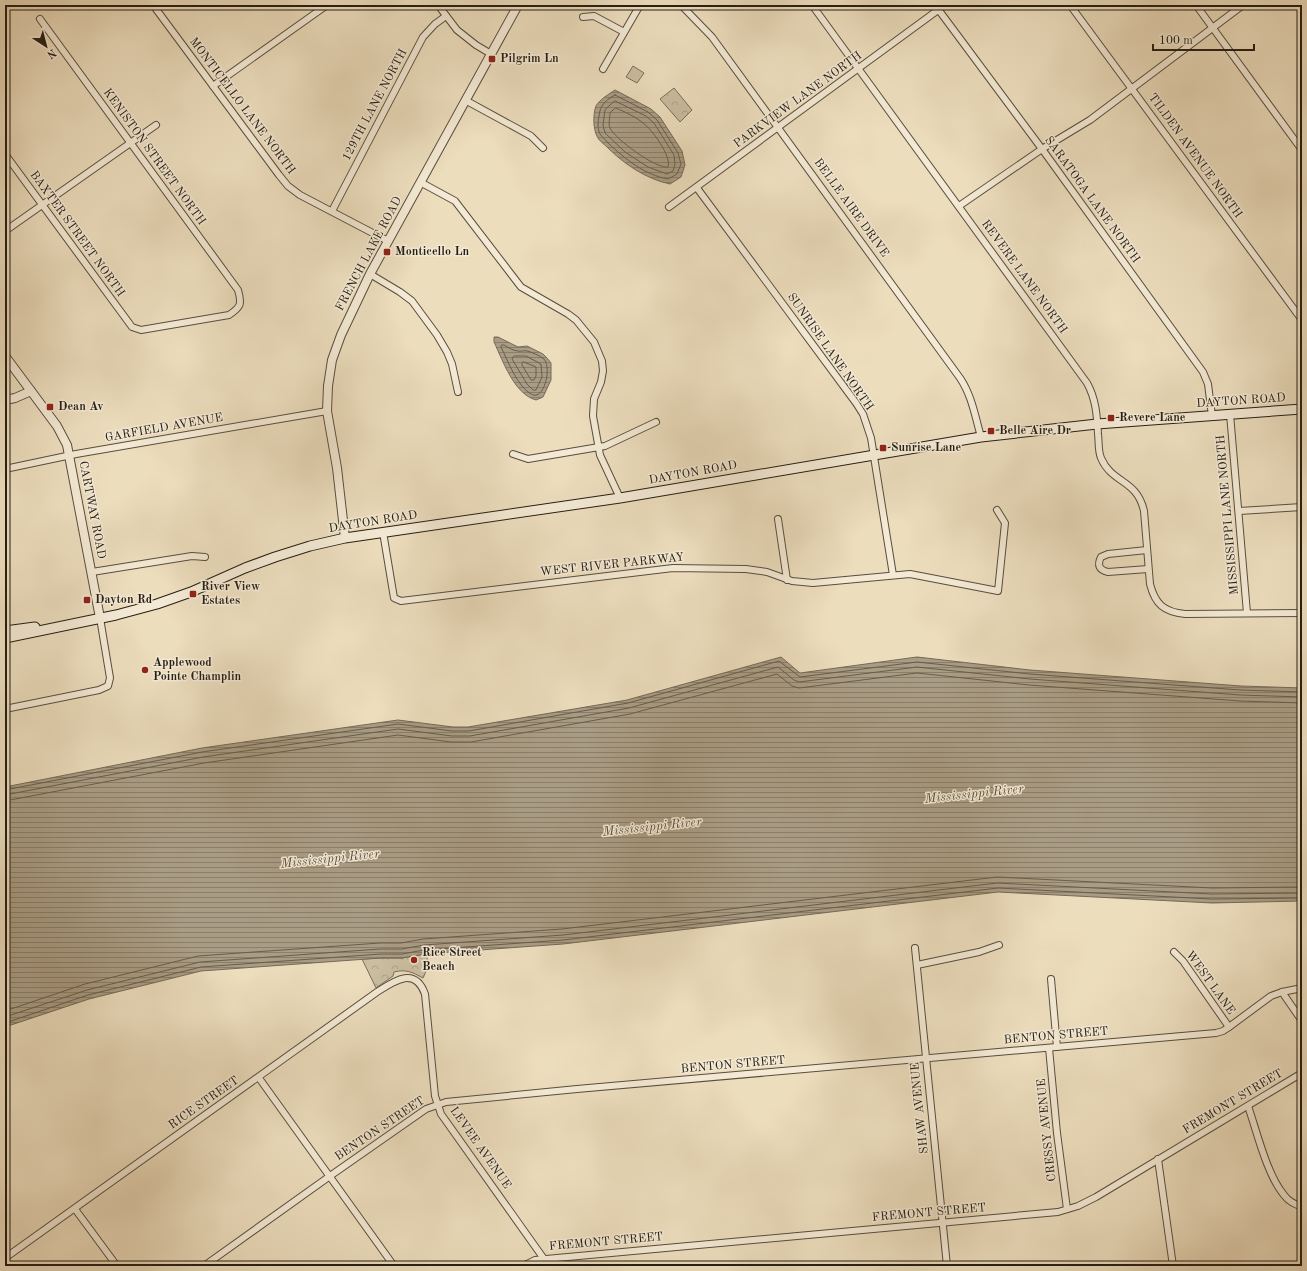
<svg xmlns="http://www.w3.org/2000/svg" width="1307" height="1271" viewBox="0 0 1307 1271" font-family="'Old Standard TT',serif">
<defs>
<pattern id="park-crowns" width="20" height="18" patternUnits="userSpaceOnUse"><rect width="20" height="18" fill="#cabda0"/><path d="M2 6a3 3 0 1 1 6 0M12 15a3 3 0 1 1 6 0" fill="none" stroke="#ada289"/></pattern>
<pattern id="water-rules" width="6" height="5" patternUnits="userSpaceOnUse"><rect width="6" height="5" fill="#a99c84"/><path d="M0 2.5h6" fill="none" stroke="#897f6b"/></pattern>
</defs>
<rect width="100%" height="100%" fill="#ecddbd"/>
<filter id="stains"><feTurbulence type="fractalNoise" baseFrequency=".005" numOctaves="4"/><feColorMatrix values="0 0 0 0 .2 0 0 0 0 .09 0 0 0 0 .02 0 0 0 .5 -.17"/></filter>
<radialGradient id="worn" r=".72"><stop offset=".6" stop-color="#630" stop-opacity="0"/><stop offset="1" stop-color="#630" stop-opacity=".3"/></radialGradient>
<g fill="url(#park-crowns)" stroke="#786e5a">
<path d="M674 88 692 110 680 122 660 99Z"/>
<path d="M426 954C429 963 427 970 423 978 412 972 406 969 394 972L393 976 376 988 362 959 381 958H402Z"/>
</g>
<path fill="#cabda0" stroke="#786e5a" d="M633 66 644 73 637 83 626 77Z"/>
<g fill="url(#water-rules)" stroke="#756a57">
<path d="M615 90 651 109 660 117 682 151 685 165 681 177 670 184C646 179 624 164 607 147 604 144 598 140 597 136 593 129 593 113 596 106 599 100 609 94 615 90Z"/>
<path d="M494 337H498L518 347 527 346 543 354 547 358 551 363V380L543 397 536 400C514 394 503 361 494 342Z"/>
<path d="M781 657 800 673 917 657 1030 670 1241 686 1302 688V901L1212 903 998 892 563 944 424 954 402 958H381L201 971 89 999 5 1027V787L202 748 398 720 453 727H468L627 700Z"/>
</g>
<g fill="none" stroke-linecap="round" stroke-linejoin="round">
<g stroke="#685d4c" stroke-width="1">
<path d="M615 95 648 112 657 120 678 153 681 164 677 174 668 179C645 175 625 159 608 143 606 140 602 137 600 134 597 128 598 122 599 116 600 105 606 100 615 95Z"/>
<path d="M615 101 646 116 654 123 674 155 675 164 673 171 667 174 648 167 625 152 605 133 603 125 605 110Z"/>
<path d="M616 108C625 112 636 117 643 123 652 129 672 157 668 167 656 169 615 139 610 128 608 124 610 118 610 113Z"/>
<path d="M502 345H504C508 347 513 351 518 351 521 352 524 350 527 351 532 352 540 356 544 359 552 368 544 402 531 394 517 386 508 361 501 347Z"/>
<path d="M515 356H526L541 364 542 377 536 390H533L527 384 512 359 513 357Z"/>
<path d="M524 362 536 367V376L534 380H531L522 365V363Z"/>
<path d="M5 790 202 752 398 724 452 731H469L628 703 779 661 800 677 917 662 1030 674 1240 690 1302 692"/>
<path d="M5 795 203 757 398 729 452 736H470L629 708 778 667 794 680 799 682 917 667 1030 679 1240 695 1302 697"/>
<path d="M5 801 204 763 398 735 451 742H471L630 714 777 674 792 686 799 688 917 673 1029 685 1240 701 1302 703"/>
<path d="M5 1011 85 984 198 956 380 943H401L423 939 562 929 997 877 1212 888 1302 887"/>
<path d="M5 1017 87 990 200 962 380 949H402L424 945 563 935 997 883 1212 894 1302 893"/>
<path d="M5 1023 88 995 201 967 381 954H402L424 950 563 940 998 888 1212 899 1302 898"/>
</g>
<defs>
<g id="minor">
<path d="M153 5 279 175 288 186 300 195 388 241"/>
<path d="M438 5 457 30 476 45 491 54"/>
<path d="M681 5 712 37 960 378C972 396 975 416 981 437"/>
<path d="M812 5 1087 383C1096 399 1097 416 1098 434 1099 442 1098 451 1101 458 1112 484 1137 479 1144 511L1150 584C1155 604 1164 612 1185 614L1302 613"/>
<path d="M935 5 1042 149 1203 372 1208 384 1212 416"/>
<path d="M1070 5 1302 320"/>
<path d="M1196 5 1302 150"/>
<path d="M583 17 594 16 624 32"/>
<path d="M603 69 640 5"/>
<path d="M213 86 327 5"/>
<path d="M465 100 531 136 543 148"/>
<path d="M5 154 132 327 141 330 229 315C241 307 242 304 238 290L40 19"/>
<path d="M420 182 455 201 521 287 568 314 576 320 594 342 602 361 603 371 601 382 594 399 593 416 600 455 620 498"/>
<path d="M697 188 856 403 863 414 871 438 893 575"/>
<path d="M959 206 1042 149 1090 120 1243 5"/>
<path d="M669 207 938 10"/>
<path d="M332 211 423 37 435 24 446 16"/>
<path d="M5 231 156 125"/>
<path d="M370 274 400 292 412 301 437 335 447 352 452 364 458 392"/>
<path d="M1230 414 1247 613"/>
<path d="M513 454 528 459 605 446 656 422"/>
<path d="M5 469 76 454 327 411"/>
<path d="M1239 511 1302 507"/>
<path d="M778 519 787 580"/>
<path d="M383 532 394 598 401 601 673 568 746 569 767 572 792 581 813 583 910 574 998 591 1005 523 997 510"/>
<path d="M1147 550 1108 554 1101 557C1097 565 1099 570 1108 572L1148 569"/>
<path d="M92 572 192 556 205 557"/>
<path d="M5 709 99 690 108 686 110 678 100 618"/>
<path d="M915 948 947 1266"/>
<path d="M1174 952 1183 961 1229 1027"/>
<path d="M917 965 979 952 999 945"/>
<path d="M1051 979 1057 1047"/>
<path d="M1282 992 1302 1021"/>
<path d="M1049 1048 1057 1133 1067 1209"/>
<path d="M259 1078 394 1266"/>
<path d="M1248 1106C1257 1132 1267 1175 1284 1195 1289 1202 1295 1204 1302 1207"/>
<path d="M1158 1159 1173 1266"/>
<path d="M75 1209 117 1266"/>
<path d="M5 1258 377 992C394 981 415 966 425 994L435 1096 441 1114 549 1266"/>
<path d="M204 1266 330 1176 426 1109 446 1102 577 1089 1216 1033 1223 1031 1229 1027 1271 996 1282 992 1302 988"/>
<path d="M523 1266 535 1260 1058 1212 1078 1206 1096 1197 1302 1073"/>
</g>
<g id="tertiary">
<path d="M5 356 57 426 67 445 100 618"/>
<path d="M5 400 15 398 31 391"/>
<path d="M345 538 337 468 327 411 328 386 332 360 341 335 370 274 518 5"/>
</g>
<g id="secondary">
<path d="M5 631 35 627"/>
<path d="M5 638 116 615 157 604 191 592 245 568 275 557 310 546 345 538 620 498 981 437 1097 424 1302 409"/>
</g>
</defs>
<use href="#minor" stroke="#584e3e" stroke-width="8"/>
<use href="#tertiary" stroke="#584e3e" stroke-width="10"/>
<use href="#secondary" stroke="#261e14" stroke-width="11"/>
<use href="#minor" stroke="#f3e9d4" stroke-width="6"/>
<use href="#tertiary" stroke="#f3e9d4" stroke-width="8"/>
<use href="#secondary" stroke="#f3e9d4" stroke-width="9"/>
</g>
<g fill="#8f2418" stroke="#f3e9d4" stroke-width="1.5">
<rect x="488" y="55" width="8" height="8" rx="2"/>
<rect x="383" y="248" width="8" height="8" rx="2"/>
<rect x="46" y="403" width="8" height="8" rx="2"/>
<rect x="1107" y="414" width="8" height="8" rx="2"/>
<rect x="987" y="427" width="8" height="8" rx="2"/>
<rect x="879" y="444" width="8" height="8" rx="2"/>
<rect x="189" y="590" width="8" height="8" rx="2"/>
<rect x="83" y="596" width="8" height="8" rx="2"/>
<circle cx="145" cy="670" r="4"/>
<circle cx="414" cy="960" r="4"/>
</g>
<g text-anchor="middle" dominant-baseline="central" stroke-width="3" stroke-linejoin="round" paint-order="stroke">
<g font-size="12" font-weight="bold" fill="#261e14" stroke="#f3e9d4" text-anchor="start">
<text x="500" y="59">Pilgrim Ln</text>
<text x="395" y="252">Monticello Ln</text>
<text x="58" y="407">Dean Av</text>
<text x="1119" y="418">Revere Lane</text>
<text x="999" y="431">Belle Aire Dr</text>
<text x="891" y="448">Sunrise Lane</text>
<text x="201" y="587">River View<tspan x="201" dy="14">Estates</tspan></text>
<text x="95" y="600">Dayton Rd</text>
<text x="153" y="663">Applewood<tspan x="153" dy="14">Pointe Champlin</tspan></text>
<text x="422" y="953">Rice Street<tspan x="422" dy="14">Beach</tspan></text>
</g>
<g font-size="12" fill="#261e14" stroke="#f3e9d4">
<text transform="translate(798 100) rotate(-36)">PARKVIEW LANE NORTH</text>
<text transform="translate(375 105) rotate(-62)">129TH LANE NORTH</text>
<text transform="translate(242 106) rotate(53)">MONTICELLO LANE NORTH</text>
<text transform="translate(1195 156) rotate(54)">TILDEN AVENUE NORTH</text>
<text transform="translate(154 157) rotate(54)">KENISTON STREET NORTH</text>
<text transform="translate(1092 200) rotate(54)">SARATOGA LANE NORTH</text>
<text transform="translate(851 208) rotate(54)">BELLE AIRE DRIVE</text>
<text transform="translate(77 234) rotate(54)">BAXTER STREET NORTH</text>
<text transform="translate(369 254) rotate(-62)">FRENCH LAKE ROAD</text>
<text transform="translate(1024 277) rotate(54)">REVERE LANE NORTH</text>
<text transform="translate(830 352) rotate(55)">SUNRISE LANE NORTH</text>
<text transform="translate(1241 401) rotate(-4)">DAYTON ROAD</text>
<text transform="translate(164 428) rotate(-10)">GARFIELD AVENUE</text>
<text transform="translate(693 473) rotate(-10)">DAYTON ROAD</text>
<text transform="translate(92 510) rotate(79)">CARTWAY ROAD</text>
<text transform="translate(1228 515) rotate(-95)">MISSISSIPPI LANE NORTH</text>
<text transform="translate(373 522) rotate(-9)">DAYTON ROAD</text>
<text transform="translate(612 565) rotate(-6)">WEST RIVER PARKWAY</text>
<text transform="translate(1210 983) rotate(54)">WEST LANE</text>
<text transform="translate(1056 1036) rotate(-5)">BENTON STREET</text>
<text transform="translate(733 1065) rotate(-5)">BENTON STREET</text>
<text transform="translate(1233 1102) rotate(-31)">FREMONT STREET</text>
<text transform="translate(204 1103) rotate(-35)">RICE STREET</text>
<text transform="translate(920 1108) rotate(-96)">SHAW AVENUE</text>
<text transform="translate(380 1129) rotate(-34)">BENTON STREET</text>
<text transform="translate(1047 1130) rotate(-96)">CRESSY AVENUE</text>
<text transform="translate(480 1148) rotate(55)">LEVEE AVENUE</text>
<text transform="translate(929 1213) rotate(-5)">FREMONT STREET</text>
<text transform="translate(606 1242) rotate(-5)">FREMONT STREET</text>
</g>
<g font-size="13" font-style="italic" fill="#5a5041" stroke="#f3e9d4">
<text transform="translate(974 794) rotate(-6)">Mississippi River</text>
<text transform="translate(652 827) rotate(-6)">Mississippi River</text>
<text transform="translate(330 859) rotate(-6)">Mississippi River</text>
</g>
</g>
<rect width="1307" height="1271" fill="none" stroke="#ecddbd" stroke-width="20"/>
<rect x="6" y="6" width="1295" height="1259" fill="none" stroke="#261e14" stroke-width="2"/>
<rect x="10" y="10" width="1287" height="1251" fill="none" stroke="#261e14"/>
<g transform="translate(46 46) rotate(144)" stroke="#f3e9d4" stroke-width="3" paint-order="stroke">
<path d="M0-3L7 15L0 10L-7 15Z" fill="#261e14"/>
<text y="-6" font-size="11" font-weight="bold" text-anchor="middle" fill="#261e14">N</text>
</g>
<path d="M1153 44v6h101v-6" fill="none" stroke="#261e14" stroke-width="2"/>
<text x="1159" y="44" font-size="12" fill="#261e14" stroke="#f3e9d4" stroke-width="3" paint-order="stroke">100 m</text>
<rect width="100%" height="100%" filter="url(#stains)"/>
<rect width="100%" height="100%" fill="url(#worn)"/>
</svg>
